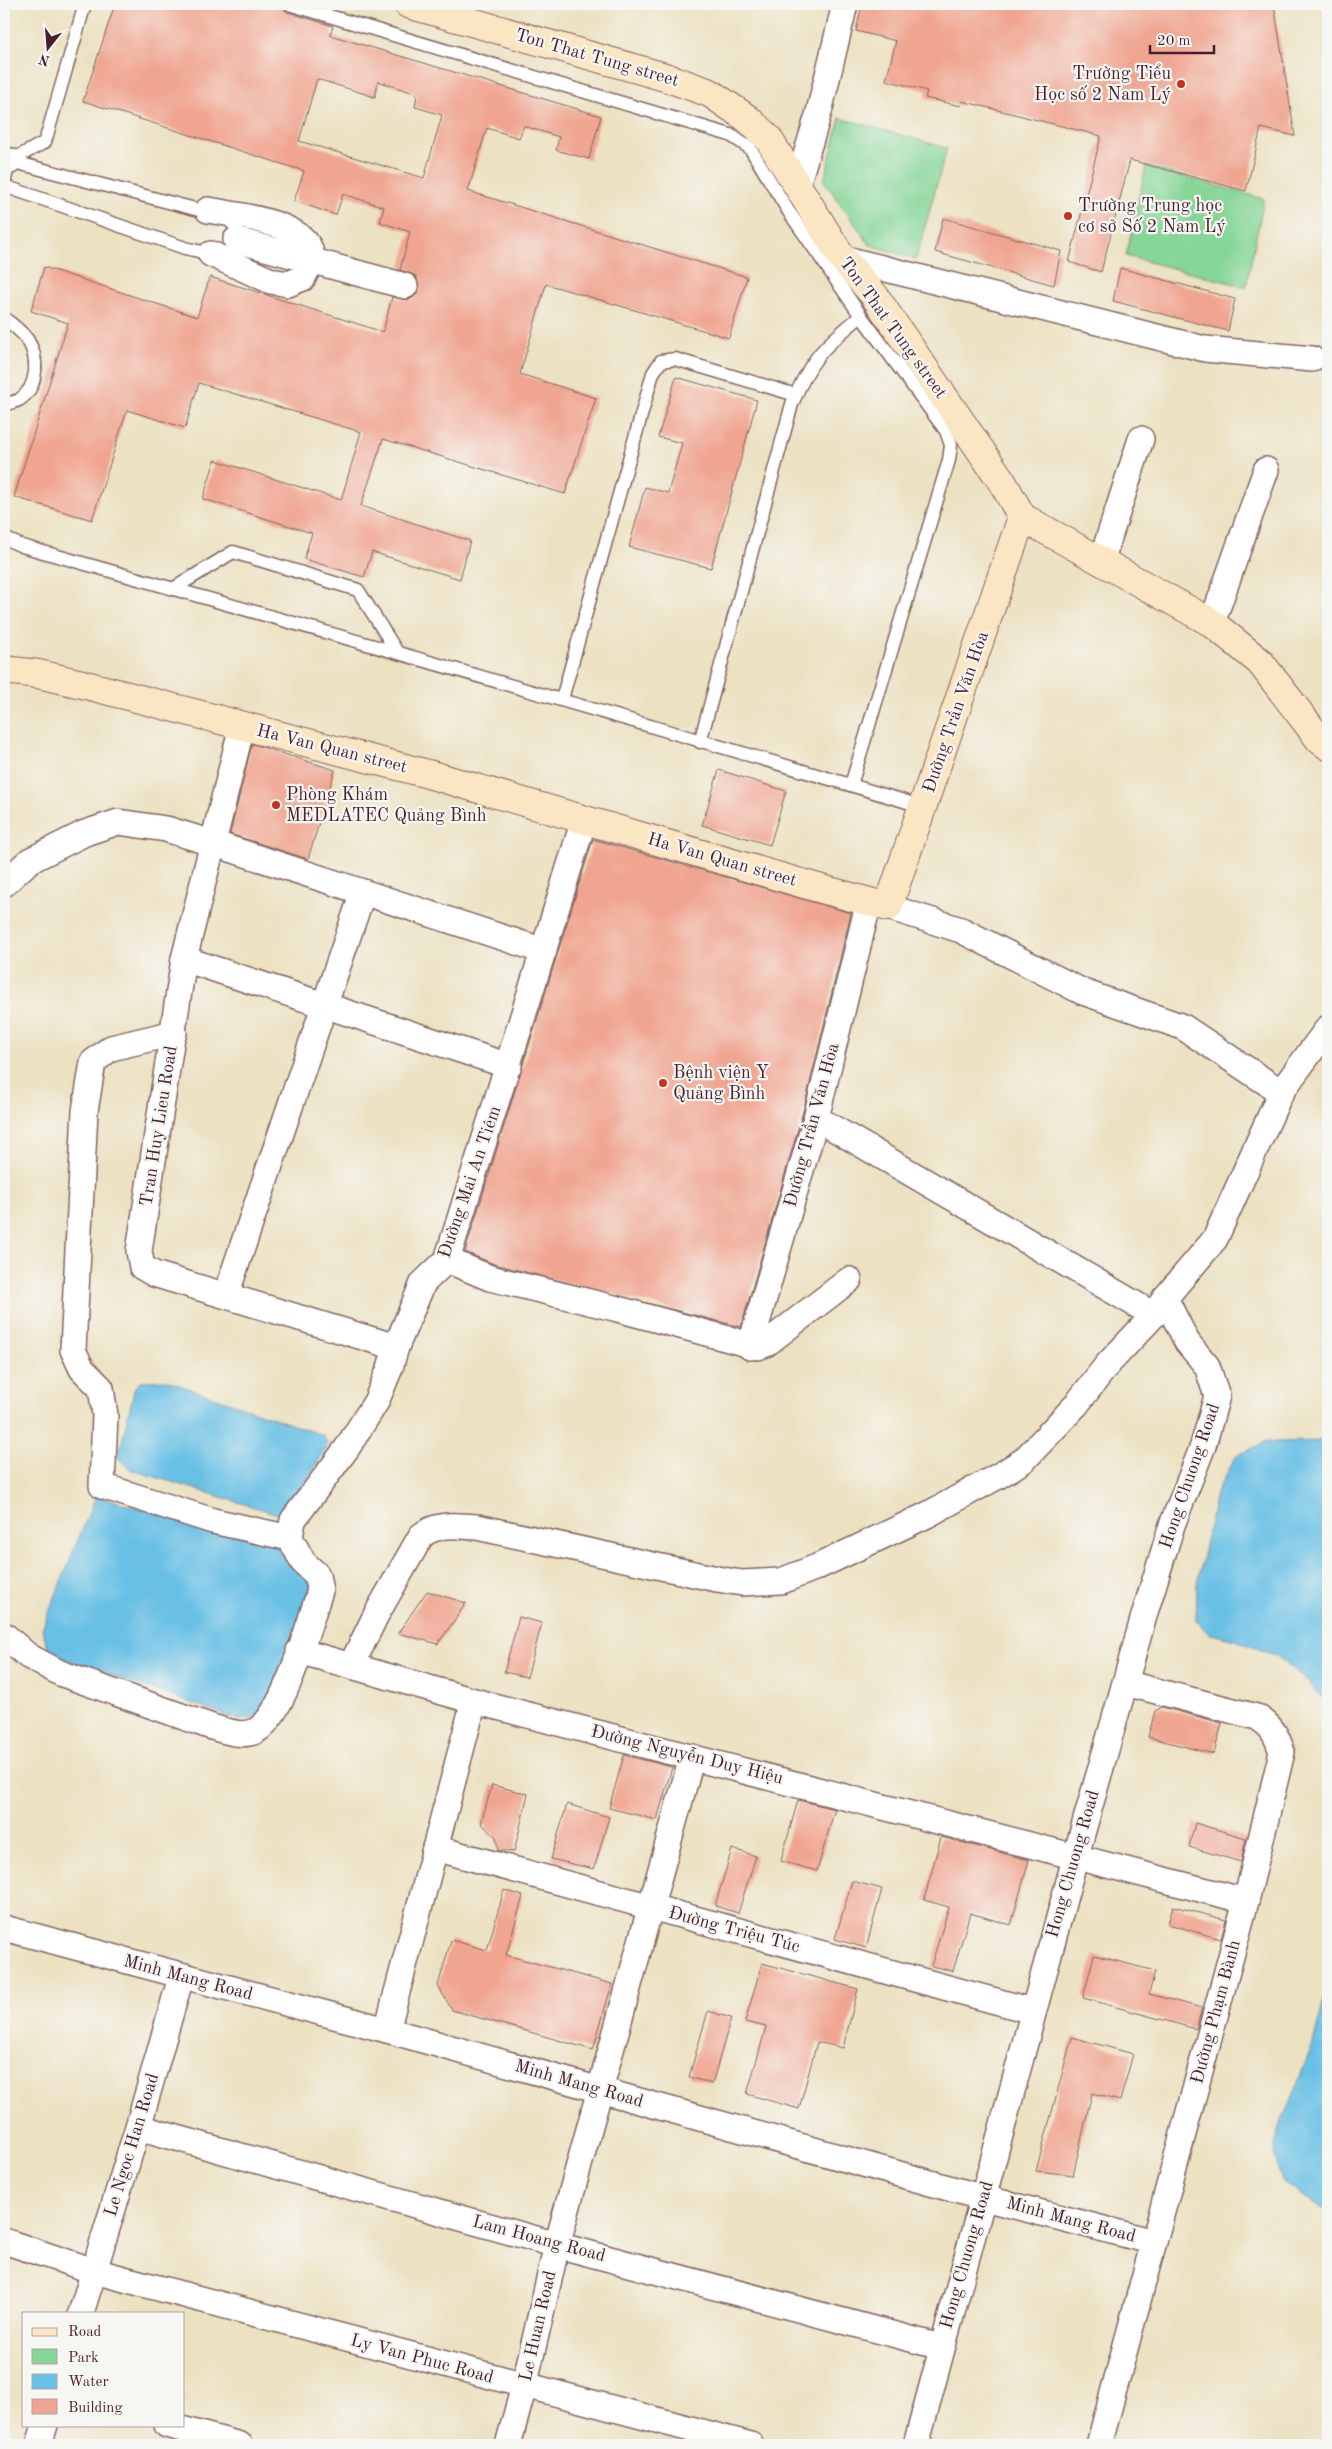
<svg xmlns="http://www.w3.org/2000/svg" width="1332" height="2449" viewBox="0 0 1332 2449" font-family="'Old Standard TT',serif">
<rect width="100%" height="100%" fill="#f6f6f2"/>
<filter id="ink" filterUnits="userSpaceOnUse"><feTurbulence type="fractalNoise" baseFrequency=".02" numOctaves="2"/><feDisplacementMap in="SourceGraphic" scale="10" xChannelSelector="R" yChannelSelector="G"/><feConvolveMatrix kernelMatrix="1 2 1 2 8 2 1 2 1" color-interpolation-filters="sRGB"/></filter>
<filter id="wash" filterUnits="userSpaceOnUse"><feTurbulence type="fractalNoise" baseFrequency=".0096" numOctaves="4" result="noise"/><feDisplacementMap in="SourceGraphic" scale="20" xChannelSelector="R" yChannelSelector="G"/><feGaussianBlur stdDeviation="1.12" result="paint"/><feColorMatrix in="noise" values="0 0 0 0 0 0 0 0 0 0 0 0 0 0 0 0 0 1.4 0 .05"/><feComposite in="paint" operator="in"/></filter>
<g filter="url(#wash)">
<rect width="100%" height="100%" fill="#ece1c1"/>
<g fill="#85d697" stroke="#687a61">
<path d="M840 118 947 148 916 259 870 245 824 181Z"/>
<path d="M1146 166 1264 199 1246 287 1126 256Z"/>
</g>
<g fill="#67c0e5" stroke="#587088">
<path d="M165 1380 322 1435 327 1443 326 1449 284 1516 132 1470 118 1458 135 1387 142 1381Z"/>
<path d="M1328 1441V1704L1307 1681 1277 1656 1235 1640 1208 1633 1196 1620 1197 1584 1216 1493 1237 1455 1267 1442Z"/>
<path d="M96 1496 290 1549 316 1585 265 1710 254 1718 240 1720 50 1654 42 1629Z"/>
<path d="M1328 1983V2211L1284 2184 1275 2157 1278 2131 1313 2044Z"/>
</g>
<g id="blocks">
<g fill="#f0a590" fill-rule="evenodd">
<path d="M115 4H271L282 7 287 12 333 26 330 35 601 116 589 159 556 150 559 137 524 126 519 138 487 128 468 191 747 277 729 338 546 284 520 374 596 398 565 494 383 439 361 506 470 541 460 579 372 552 364 577 304 559 312 533 203 499 215 460 341 500 361 432 199 383 185 428 127 410 92 520 14 497 68 323 31 311 44 267 197 317 210 277 383 332 392 297 409 300 415 296 419 289 416 276 400 270 410 232 380 222 384 207 343 194 336 215 294 201 304 171 83 101ZM317 79 375 97 378 81 417 94 415 107 442 115 424 178 299 141Z"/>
<path d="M862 4H1274L1295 136 1261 128 1246 191 1130 160 1101 272 1069 262 1101 136 962 101 961 106 925 98 927 91 886 80 896 41 856 31Z"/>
<path d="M943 218 1061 251 1054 285 935 252Z"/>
<path d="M1120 268 1235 299 1228 331 1113 301Z"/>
<path d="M676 377 757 400 711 568 629 547 645 487 668 493 682 443 658 437Z"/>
<path d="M252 744 335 770 308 859 230 834Z"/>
<path d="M719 770 786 791 770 845 702 825Z"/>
<path d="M593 839 851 913 804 1108 741 1327 494 1264 465 1252Z"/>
<path d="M427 1591 466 1603 438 1644 398 1633Z"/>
<path d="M519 1617 542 1623 527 1677 504 1672Z"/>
<path d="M1162 1707 1222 1723 1214 1754 1148 1737 1155 1711Z"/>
<path d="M624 1755 672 1767 657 1820 609 1808Z"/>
<path d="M492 1785 528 1794 514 1852 498 1850 496 1837 481 1823Z"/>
<path d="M798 1800 835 1809 817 1871 781 1861Z"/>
<path d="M567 1804 609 1817 594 1869 551 1859Z"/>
<path d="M1195 1823 1246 1838 1241 1862 1189 1847Z"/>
<path d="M941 1837 1029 1860 1011 1925 970 1913 953 1971 931 1966 949 1907 924 1900Z"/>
<path d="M732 1849 756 1856 738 1913 715 1906Z"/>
<path d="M852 1881 882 1889 866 1948 835 1939Z"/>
<path d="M504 1890 523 1896 506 1955 612 1984 593 2050 452 2010 438 1986 451 1940 487 1950Z"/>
<path d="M1173 1906 1226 1920 1221 1939 1168 1924Z"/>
<path d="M1094 1955 1155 1971 1149 1994 1202 2008 1196 2029 1083 1998Z"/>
<path d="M762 1963 858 1989 843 2048 817 2042 799 2109 747 2094 766 2027 745 2022Z"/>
<path d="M708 2011 731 2018 712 2084 689 2077Z"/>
<path d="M1072 2037 1133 2054 1120 2101 1092 2093 1073 2175 1036 2171Z"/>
</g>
</g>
</g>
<g filter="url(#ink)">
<use href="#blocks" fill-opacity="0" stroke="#836360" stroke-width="1"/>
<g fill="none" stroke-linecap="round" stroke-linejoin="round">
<defs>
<g id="lane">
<path d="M289 4 730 135 750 148 789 212 861 316"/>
<path d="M10 161 226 217 236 227V240L232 243"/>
<path d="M4 182 10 161 45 142 85 4"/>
<path d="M4 186 185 248 211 254 215 253"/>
<path d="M4 318C12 324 21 331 27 339 39 357 39 387 19 400 15 402 8 403 4 405"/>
<path d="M4 538 22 546C323 631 624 717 924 807"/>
<path d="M173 589 233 552 358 590 397 652"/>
<path d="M562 699 653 373 661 361 675 359 796 395"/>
<path d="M700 742 792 404C811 358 823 347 861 316L946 431 951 445 949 460 851 785"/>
</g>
<g id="street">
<path d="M4 159 10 161"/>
<path d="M797 185 819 112 845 4"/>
<path d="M208 210C235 215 305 222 311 253 313 261 306 271 303 278L288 284 271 281 211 254"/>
<path d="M236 240 405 286"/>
<path d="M842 258 1205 349 1312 359"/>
<path d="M1101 562 1141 439"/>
<path d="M1212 623 1266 470"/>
<path d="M242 726 184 959 139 1251 142 1267 154 1274 396 1347"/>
<path d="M4 884 29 861 85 833 118 822 166 829 212 843 544 951"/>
<path d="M888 907 961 930 1083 992 1183 1027 1281 1092"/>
<path d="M184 959 509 1066"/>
<path d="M174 1033 111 1048 93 1062 85 1111 73 1350 82 1369 101 1388 105 1415 102 1486 213 1521 290 1538"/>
<path d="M816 1118 1154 1315"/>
<path d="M447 1260 490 1278 614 1308 758 1347 766 1344 849 1280"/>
<path d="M226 1295 363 892"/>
<path d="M750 1347 816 1118 869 901"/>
<path d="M4 1635 28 1656 60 1673 212 1727C226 1731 244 1738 257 1730 285 1714 309 1622 320 1591L317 1575 303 1562 290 1538 293 1520 347 1448 376 1402 390 1368 396 1347 423 1283 447 1260 584 820"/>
<path d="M299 1651 474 1701 1246 1901"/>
<path d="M352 1664 376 1615 421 1536C437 1522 457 1526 477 1527L717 1579 742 1583 781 1581 817 1567 927 1515 1000 1475 1024 1460 1076 1405 1107 1365 1154 1315 1165 1298 1215 1239 1281 1092 1328 1028"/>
<path d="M435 1848 1032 2011"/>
<path d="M4 1928 387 2030 984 2198 1154 2242"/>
<path d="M387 2030 474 1701"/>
<path d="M138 2127 557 2245 941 2347"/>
<path d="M4 2241 94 2271 751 2445"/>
<path d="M81 2313 138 2127 181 1977"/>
<path d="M167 2425 240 2445"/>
<path d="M39 2445 45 2425"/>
<path d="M508 2445 524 2386 557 2245 692 1757"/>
<path d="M916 2445 1076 1855 1146 1609 1172 1525 1203 1446 1217 1396 1207 1366 1187 1342 1165 1298"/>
<path d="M1099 2445 1246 1901 1282 1752C1277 1736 1272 1726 1257 1717L1125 1683"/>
</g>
<g id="secondary">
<path d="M408 4 665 77 710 93 748 119 768 138 842 258 874 295 1003 483 1022 517 1212 623 1260 662 1320 740 1328 746"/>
<path d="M4 670 38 674 82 684 428 774 818 888 888 907 1022 517"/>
</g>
</defs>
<use href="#lane" stroke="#836360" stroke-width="15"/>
<use href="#street" stroke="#836360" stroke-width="28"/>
<use href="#secondary" stroke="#836360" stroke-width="30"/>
<use href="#lane" stroke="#fff" stroke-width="12"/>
<use href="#street" stroke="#fff" stroke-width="25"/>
<use href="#secondary" stroke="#fbe6c4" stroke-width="28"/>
</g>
</g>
<g fill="#c8321e" stroke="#f6f6f2" stroke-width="2">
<circle cx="1181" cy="84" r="5"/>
<circle cx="1068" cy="216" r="5"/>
<circle cx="276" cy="805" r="5"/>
<circle cx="663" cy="1083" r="5"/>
</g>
<g text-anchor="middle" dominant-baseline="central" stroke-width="4.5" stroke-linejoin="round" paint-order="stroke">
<g font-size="18" fill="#4a1f2b" stroke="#f6f6f2">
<text transform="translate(597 58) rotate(16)">Ton That Tung street</text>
<text transform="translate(893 328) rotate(54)">Ton That Tung street</text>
<text transform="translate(956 712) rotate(-71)">Đường Trần Văn Hòa</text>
<text transform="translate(332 749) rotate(14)">Ha Van Quan street</text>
<text transform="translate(722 860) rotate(16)">Ha Van Quan street</text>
<text transform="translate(812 1125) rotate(-75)">Đường Trần Văn Hòa</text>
<text transform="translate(159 1126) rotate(-81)">Tran Huy Lieu Road</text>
<text transform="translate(470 1182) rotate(-71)">Đường Mai An Tiêm</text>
<text transform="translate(1190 1476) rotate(-71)">Hong Chuong Road</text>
<text transform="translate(687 1755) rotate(14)">Đường Nguyễn Duy Hiệu</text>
<text transform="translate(1073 1864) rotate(-74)">Hong Chuong Road</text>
<text transform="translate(734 1930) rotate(15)">Đường Triệu Túc</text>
<text transform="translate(188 1978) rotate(15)">Minh Mang Road</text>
<text transform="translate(1216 2012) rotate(-75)">Đường Phạm Bành</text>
<text transform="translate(579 2084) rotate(16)">Minh Mang Road</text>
<text transform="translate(132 2145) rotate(-73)">Le Ngoc Han Road</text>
<text transform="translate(1071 2220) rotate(15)">Minh Mang Road</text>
<text transform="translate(539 2239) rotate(15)">Lam Hoang Road</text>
<text transform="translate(967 2255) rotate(-74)">Hong Chuong Road</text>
<text transform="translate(538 2326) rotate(-77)">Le Huan Road</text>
<text transform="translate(422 2359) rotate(15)">Ly Van Phuc Road</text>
</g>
<g font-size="18" fill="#4a1f2b" stroke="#f6f6f2" text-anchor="start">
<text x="1171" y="74" text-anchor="end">Trường Tiểu<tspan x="1171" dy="21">Học số 2 Nam Lý</tspan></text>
<text x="1078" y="206">Trường Trung học<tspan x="1078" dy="21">cơ sở Số 2 Nam Lý</tspan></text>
<text x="286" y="795">Phòng Khám<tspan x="286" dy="21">MEDLATEC Quảng Bình</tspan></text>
<text x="673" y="1073">Bệnh viện Y<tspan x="673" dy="21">Quảng Bình</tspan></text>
</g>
</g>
<rect width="1332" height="2449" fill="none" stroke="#f6f6f2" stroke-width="20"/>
<rect x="22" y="2312" width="162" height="115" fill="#f6f6f2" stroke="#b1a0a2"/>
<rect x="32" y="2328" width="25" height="8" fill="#fbe6c4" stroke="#b1a0a2"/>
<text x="68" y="2336" font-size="15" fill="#4a1f2b">Road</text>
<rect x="32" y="2349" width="25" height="15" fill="#85d697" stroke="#b1a0a2"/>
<text x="68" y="2362" font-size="15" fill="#4a1f2b">Park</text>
<rect x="32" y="2374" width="25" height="15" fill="#67c0e5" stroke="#b1a0a2"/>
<text x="68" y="2386" font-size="15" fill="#4a1f2b">Water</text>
<rect x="32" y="2399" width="25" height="15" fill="#f0a590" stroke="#b1a0a2"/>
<text x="68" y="2412" font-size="15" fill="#4a1f2b">Building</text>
<g transform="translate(48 48) rotate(197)" stroke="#f6f6f2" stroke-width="4" paint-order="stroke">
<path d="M0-4L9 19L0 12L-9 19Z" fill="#4a1f2b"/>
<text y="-8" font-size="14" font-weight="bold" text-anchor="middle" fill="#4a1f2b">N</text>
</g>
<path d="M1150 45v8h64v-8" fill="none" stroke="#4a1f2b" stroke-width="2.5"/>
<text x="1157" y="45" font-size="15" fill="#4a1f2b" stroke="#f6f6f2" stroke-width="4" paint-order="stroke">20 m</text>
</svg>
